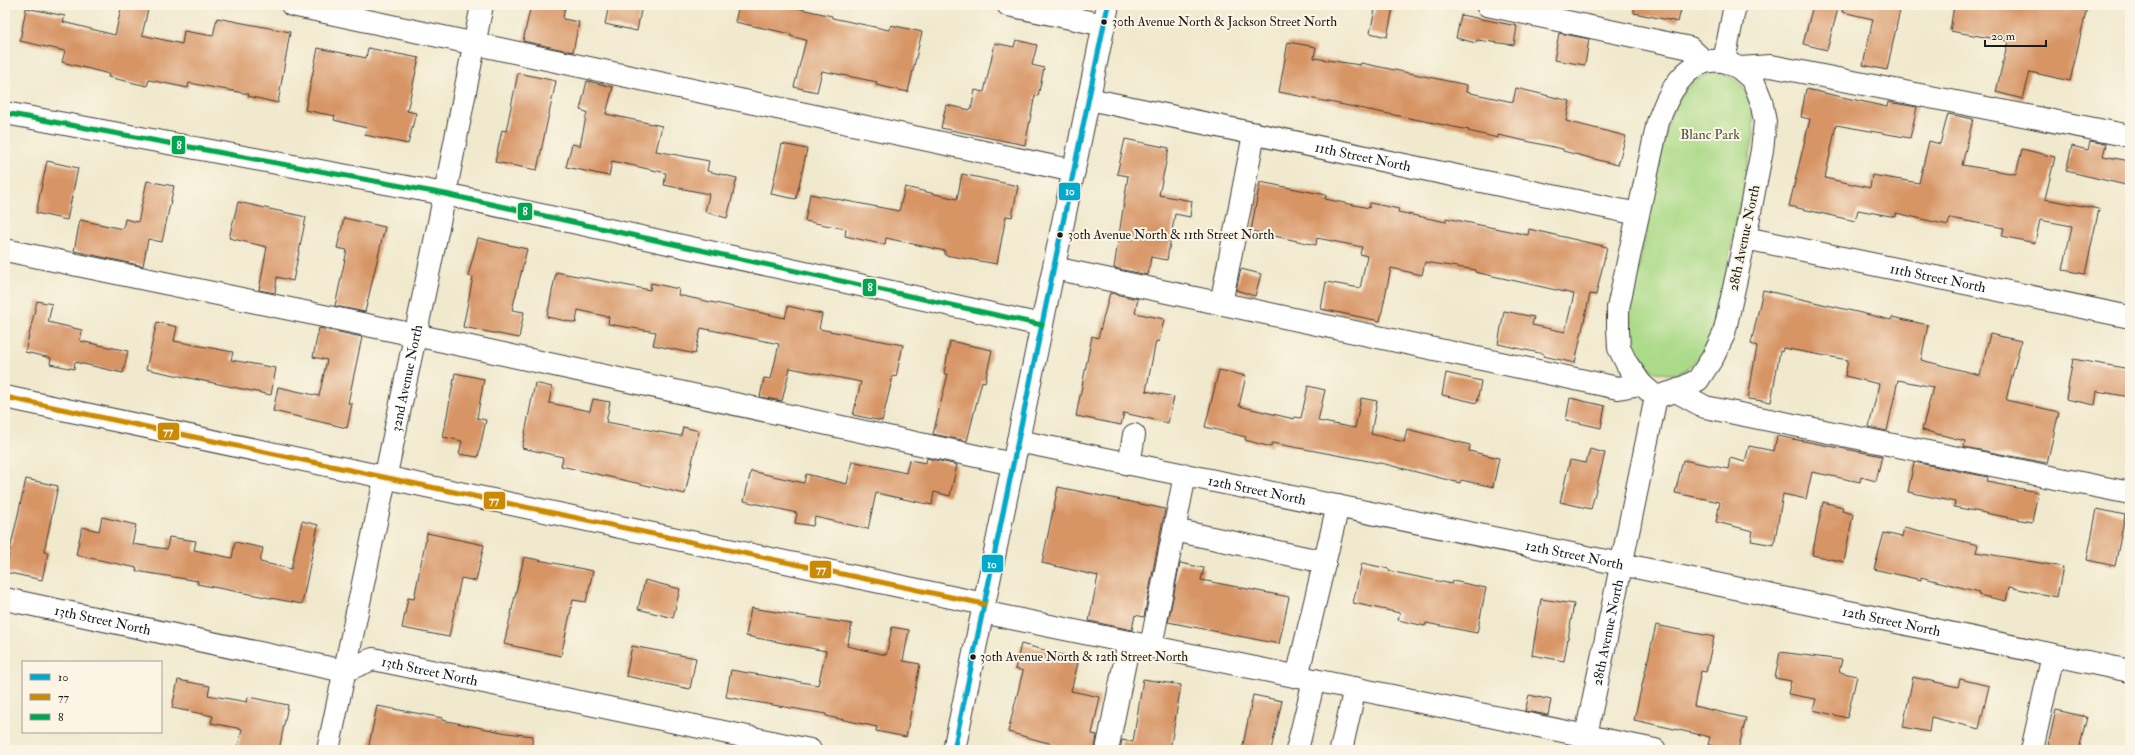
<svg xmlns="http://www.w3.org/2000/svg" width="2135" height="755" viewBox="0 0 2135 755" font-family="'IM FELL Double Pica',serif">
<rect width="100%" height="100%" fill="#fcf5e5"/>
<filter id="ink" filterUnits="userSpaceOnUse"><feTurbulence type="fractalNoise" baseFrequency=".025" numOctaves="2"/><feDisplacementMap in="SourceGraphic" scale="8" xChannelSelector="R" yChannelSelector="G"/><feConvolveMatrix kernelMatrix="1 2 1 2 8 2 1 2 1" color-interpolation-filters="sRGB"/></filter>
<filter id="wash" filterUnits="userSpaceOnUse"><feTurbulence type="fractalNoise" baseFrequency=".012" numOctaves="4" result="noise"/><feDisplacementMap in="SourceGraphic" scale="16" xChannelSelector="R" yChannelSelector="G"/><feGaussianBlur stdDeviation="0.9" result="paint"/><feColorMatrix in="noise" values="0 0 0 0 0 0 0 0 0 0 0 0 0 0 0 0 0 1.4 0 .05"/><feComposite in="paint" operator="in"/></filter>
<g filter="url(#wash)">
<rect width="100%" height="100%" fill="#f0e9cd"/>
<path fill="#abda88" stroke="#647b52" d="M1715 72C1751 80 1752 102 1754 135L1714 329C1707 344 1698 365 1681 372 1675 375 1666 374 1660 373 1630 366 1629 331 1631 306L1668 121C1679 96 1687 80 1715 72Z"/>
<g id="blocks">
<g fill="#d79465">
<path d="M122 5H149L142 35 182 44 184 31 213 36 217 18 290 32 278 103 248 96 249 94 189 83 188 88 149 80 147 86 108 77 109 74 62 62 65 51 20 41 26 8 65 16 63 22 115 35Z"/>
<path d="M531 5H565L563 19 579 22 573 52 523 41Z"/>
<path d="M609 5H642L637 31 605 24Z"/>
<path d="M739 5H783L832 16V18L889 30 891 25 922 32 908 92 876 85 877 82 822 71 817 92 794 87 806 40 790 36 791 34 735 22Z"/>
<path d="M1376 5 1393 8 1387 37 1370 33Z"/>
<path d="M1634 5H1682L1678 22 1634 13Z"/>
<path d="M1813 5H1839L1827 50 1803 44Z"/>
<path d="M1843 5H1901L1887 70 1863 65 1873 19 1842 12Z"/>
<path d="M1954 5H2074L2087 8 2070 81 2030 72 2023 99 1996 92 2008 41 1950 31Z"/>
<path d="M1461 15 1517 26 1514 45 1477 40 1476 43 1456 38Z"/>
<path d="M1559 33 1589 39 1585 65 1554 60Z"/>
<path d="M1016 40 1037 45 1032 65 1044 68 1038 96 1035 95 1025 145 941 128 946 105 971 110 975 90 984 92 995 43 1014 47Z"/>
<path d="M1288 42 1316 47 1314 58 1360 65 1361 63 1467 85 1466 92 1513 102 1516 88 1570 101 1566 121 1626 136 1618 165 1563 151V149L1498 135V138L1468 131 1469 130 1279 92Z"/>
<path d="M318 48 366 58 368 48 419 58 407 111 416 113 408 144 365 135 367 128 334 120 335 116 305 110Z"/>
<path d="M518 73 556 81 537 170 495 162 502 130 506 131Z"/>
<path d="M587 81 613 87 606 114 662 126 656 151 709 161 707 171 737 178 727 218 705 212 709 194 664 185 666 173 612 161 609 176 566 167 572 144 580 146 587 112 580 110Z"/>
<path d="M1806 89 1887 107 1888 102 1917 107 1910 138 1836 125 1825 178 1870 188 1872 175 1919 183 1929 141 1940 144 1948 114 1973 119 1962 165 2016 174 2022 149 2055 157 2045 199 2099 209 2085 274 2063 270 2072 226 2040 220 2035 243 2002 236 2004 228 1950 218 1948 225 1896 213V217L1858 210 1855 221 1789 206 1810 119 1801 117Z"/>
<path d="M1125 139 1169 148 1159 195 1192 201 1190 217 1175 214 1167 260 1151 257 1148 275 1114 268 1128 176 1117 174Z"/>
<path d="M2090 141 2106 144 2103 156 2130 161V186L2066 171 2072 146 2088 150Z"/>
<path d="M782 144 807 149 796 199 771 194Z"/>
<path d="M47 161 78 168 67 220 36 213Z"/>
<path d="M962 174 1018 186 1012 217 1006 216 997 264 945 255V251L886 238 885 245 845 236 846 229 805 221 810 194 899 211 905 187 957 199Z"/>
<path d="M147 181 174 186 162 242 148 239 143 266 74 251 80 220 123 229 125 219 138 222Z"/>
<path d="M1260 182 1326 195 1325 199 1369 208 1370 203 1399 209 1398 212 1446 222V218L1528 235 1529 229 1607 247 1596 295 1590 294 1575 363 1543 356 1544 354 1498 344 1504 311 1534 317 1532 325 1565 332 1574 294 1475 272 1476 270 1425 262 1422 275 1391 268 1380 321 1321 309 1326 282 1360 288 1367 256 1360 254 1362 247 1317 238 1316 245 1251 231Z"/>
<path d="M238 202 306 217 293 281 277 277 275 293 259 290 267 247 229 238Z"/>
<path d="M344 218 385 227 365 312 335 306 347 250 337 248Z"/>
<path d="M478 238 527 249 512 310 524 312 519 338 463 327 473 277 468 276Z"/>
<path d="M1241 269 1261 274 1255 296 1236 290Z"/>
<path d="M556 272 650 290 651 283 679 289 678 295 785 318 788 306 822 314 819 329 903 345 896 377 893 376 882 421 853 415 861 382 790 368 782 401 760 397 764 378 771 379 779 344 701 328 695 354 653 345 656 332 608 324 609 317 578 310 576 323 547 317Z"/>
<path d="M1763 290 1891 320 1892 317 1928 325 1921 360 1980 375 1990 334 2021 341 2006 400 2059 412 2047 463 1964 447 1965 441 1922 430 1933 387 1898 380 1887 431 1869 427 1879 384 1845 376 1848 360 1783 348 1782 352 1780 351 1771 402 1748 399 1757 346 1751 344Z"/>
<path d="M1110 293 1138 299 1135 313 1164 319 1159 342 1156 341 1146 391 1174 397 1168 423 1124 413 1121 425 1076 416 1092 336 1098 338Z"/>
<path d="M37 301 52 304 48 322 82 330 80 341 128 351 123 373 75 362 74 369 50 364 51 358 25 352Z"/>
<path d="M157 322 177 327 174 341 233 352 231 360 276 368 271 395 146 369Z"/>
<path d="M319 328 362 337 348 403 352 404 347 428 273 411 278 387 319 396 327 360 313 357Z"/>
<path d="M950 341 992 350 985 382 982 381 967 441 933 434 948 374H944Z"/>
<path d="M2073 359 2130 369V397L2097 391 2095 405 2066 399Z"/>
<path d="M1219 370 1246 376 1239 406 1294 419 1295 417 1301 418 1308 386 1325 390 1318 421 1355 428 1361 398 1377 401 1371 434 1404 442 1407 429 1470 445 1469 451 1499 458 1493 487 1461 480 1460 483 1385 464 1272 443 1271 447 1245 440 1246 437 1205 427Z"/>
<path d="M455 373 484 379 477 418 486 420 478 457 459 454 462 441 443 437Z"/>
<path d="M1446 373 1481 381 1477 403 1442 395Z"/>
<path d="M535 383 552 387 549 403 590 411 593 399 610 402 606 422 681 436 683 427 699 431 685 494 561 466 563 457 522 448Z"/>
<path d="M1570 398 1605 406 1601 428 1566 420Z"/>
<path d="M1777 436 1882 456 1876 481 1861 477 1860 482 1812 472 1806 499 1783 494 1774 545 1751 541 1753 531 1716 522 1720 502 1675 493 1683 460 1728 469 1730 458 1745 462 1749 446 1774 451Z"/>
<path d="M1590 449 1605 453 1591 509 1560 502 1570 460 1586 463Z"/>
<path d="M927 458 957 465 950 496 934 492 932 505 876 493 868 529 815 517 813 526 795 523 797 513 744 501 751 471 804 483 806 474 847 484 852 461 906 473 909 460 926 463Z"/>
<path d="M1914 462 1988 477 1987 482 2038 492 2032 522 1954 507 1955 502 1908 492Z"/>
<path d="M26 479 58 486 44 552 48 553 42 580 5 572Z"/>
<path d="M1058 487 1165 509 1144 617 1135 615 1132 630 1089 621 1098 576 1042 563Z"/>
<path d="M1823 502 1843 507 1842 511 1853 514 1844 562 1812 555Z"/>
<path d="M2097 509 2125 515 2115 566 2087 560Z"/>
<path d="M102 517 136 525 132 544 167 549 169 537 196 541 194 550 232 558 235 542 263 548 260 562 291 569 302 521 318 525 302 604 197 584 198 581 136 571 137 568 76 555 82 527 99 531Z"/>
<path d="M1904 527 1978 545 1976 552 2063 567 2057 597 2009 587 2006 601 1978 595 1979 592 1921 577V580L1874 569 1884 533 1902 537Z"/>
<path d="M427 533 484 545 476 581 461 578 449 637 402 628 408 598 414 599Z"/>
<path d="M524 557 593 571 586 602 573 600 561 656 504 644Z"/>
<path d="M1180 563 1204 568 1201 580 1289 597 1279 644 1168 622Z"/>
<path d="M1362 563 1389 569V571L1452 584 1453 581 1486 588 1477 633 1426 623 1425 626 1398 620 1400 613 1353 603Z"/>
<path d="M645 580 680 589 673 618 638 609Z"/>
<path d="M1541 599 1574 604 1564 661 1532 655Z"/>
<path d="M751 608 852 624 847 646 886 655 892 627 909 630 903 661 920 664 906 737 876 731 877 727 826 716V714L726 697 731 670 818 685 826 651 746 636Z"/>
<path d="M1656 625 1714 637 1706 672 1701 671 1694 706 1746 718 1738 750H1728L1708 745 1710 737 1634 720Z"/>
<path d="M1021 644 1079 659 1071 691 1100 697 1092 734 1097 735 1095 750H1074L1008 732 1023 671 1015 669Z"/>
<path d="M632 646 696 658 690 689 626 676Z"/>
<path d="M1780 652 1842 660 1839 672 1857 676 1847 718 1813 710 1816 699 1788 694 1791 681 1775 678Z"/>
<path d="M1913 677 1958 687 1960 679 1989 686 1979 729 1931 717 1929 732 1903 727Z"/>
<path d="M1143 679 1181 685 1170 750H1120L1122 740 1133 742Z"/>
<path d="M178 680 210 686 208 695 247 702 248 697 288 705 279 750H237L242 729 211 723 213 716 172 708Z"/>
<path d="M1253 695 1282 701 1271 750H1242Z"/>
<path d="M1529 695 1551 700 1548 715 1525 711Z"/>
<path d="M377 706 443 718 442 720 507 733 533 736 531 750H368Z"/>
<path d="M2056 710 2087 717 2079 750H2047Z"/>
</g>
</g>
</g>
<g filter="url(#ink)">
<use href="#blocks" fill-opacity="0" stroke="#3c3b37" stroke-width="1"/>
<g fill="none" stroke-linecap="round" stroke-linejoin="round">
<defs>
<g id="minor">
<path d="M292 5 1074 171"/>
<path d="M1008 5 1104 25"/>
<path d="M1487 5 1690 48 1705 62"/>
<path d="M1724 61 1739 68 1753 80 1761 100 1765 122 1762 150 1745 238 1724 334 1713 357 1698 380 1676 391 1656 397 1641 384 1627 364 1619 348 1618 329V308L1658 122C1666 99 1679 70 1705 62 1710 60 1718 61 1724 61Z"/>
<path d="M1724 61 1735 5"/>
<path d="M1739 68 1771 66 2130 136"/>
<path id="s1" d="M1089 99 1638 214"/>
<path d="M5 113 445 194 1042 325"/>
<path id="s2" d="M1745 238 2130 317"/>
<path d="M5 250 415 335 1013 464"/>
<path d="M1054 268 1618 388 1641 384"/>
<path d="M1221 304 1254 134"/>
<path d="M1676 391 1705 407 2130 493"/>
<path d="M5 397 984 604"/>
<path id="s3" d="M1018 441 1621 564 2130 671"/>
<path d="M1129 464 1134 435"/>
<path d="M1174 530 1325 562"/>
<path id="s4" d="M5 599 344 671 373 659 810 750"/>
<path d="M982 612 1655 750"/>
<path d="M1151 646 1185 475"/>
<path d="M1297 677 1338 506"/>
<path id="s5" d="M328 750 445 194 482 5"/>
<path d="M954 750 1108 5"/>
<path d="M1107 750 1129 642"/>
<path d="M1297 750 1314 680"/>
<path d="M1341 750 1355 688"/>
<path id="s6" d="M1583 750 1656 397"/>
<path d="M2032 750 2053 655"/>
</g>
</defs>
<use href="#minor" stroke="#3c3b37" stroke-width="24"/>
<use href="#minor" stroke="#fff" stroke-width="22"/>
<defs>
<path id="bus-1" d="M954 750 1108 5"/>
<path id="bus-2" d="M5 397 984 604"/>
<path id="bus-3" d="M5 113 445 194 1042 325"/>
</defs>
<use href="#bus-1" stroke="#fcf5e5" stroke-width="8"/>
<use href="#bus-2" stroke="#fcf5e5" stroke-width="8"/>
<use href="#bus-3" stroke="#fcf5e5" stroke-width="8"/>
<use href="#bus-1" stroke="#00a9ce" stroke-width="5"/>
<use href="#bus-2" stroke="#cb8a06" stroke-width="5"/>
<use href="#bus-3" stroke="#00a651" stroke-width="5"/>
</g>
</g>
<g fill="#1c1c1c" stroke="#fcf5e5" stroke-width="1.5">
<circle cx="1104" cy="22" r="3.5"/>
<circle cx="1060" cy="235" r="3.5"/>
<circle cx="973" cy="657" r="3.5"/>
</g>
<g text-anchor="middle" dominant-baseline="central" stroke-width="4" stroke-linejoin="round" paint-order="stroke">
<g font-size="13" fill="#1c1c1c" stroke="#fcf5e5" text-anchor="start">
<text x="1112" y="22">30th Avenue North &amp; Jackson Street North</text>
<text x="1068" y="235">30th Avenue North &amp; 11th Street North</text>
<text x="980" y="657">30th Avenue North &amp; 12th Street North</text>
</g>
<g font-size="14" fill="#47553c" stroke="#fcf5e5">
<text x="1710" y="134">Blanc Park</text>
</g>
<g font-size="14" fill="#1c1c1c" stroke="#fcf5e5">
<text stroke="none"><textPath href="#s1" startOffset="280">11th Street North</textPath></text>
<text transform="translate(1744 238) rotate(-78)">28th Avenue North</text>
<text stroke="none"><textPath href="#s2" startOffset="197">11th Street North</textPath></text>
<text stroke="none"><textPath href="#s5" startOffset="380">32nd Avenue North</textPath></text>
<text stroke="none"><textPath href="#s3" startOffset="244">12th Street North</textPath></text>
<text stroke="none"><textPath href="#s3" startOffset="568">12th Street North</textPath></text>
<text stroke="none"><textPath href="#s4" startOffset="100">13th Street North</textPath></text>
<text stroke="none"><textPath href="#s3" startOffset="892">12th Street North</textPath></text>
<text stroke="none"><textPath href="#s6" startOffset="120">28th Avenue North</textPath></text>
<text stroke="none"><textPath href="#s4" startOffset="436">13th Street North</textPath></text>
</g>
</g>
<g stroke="#fcf5e5" stroke-width="1.5">
<rect x="171" y="135" width="15" height="20" rx="4" fill="#00a651"/>
<rect x="1058" y="182" width="23" height="19" rx="4" fill="#00a9ce"/>
<rect x="517" y="202" width="16" height="19" rx="4" fill="#00a651"/>
<rect x="862" y="278" width="15" height="19" rx="4" fill="#00a651"/>
<rect x="157" y="422" width="23" height="19" rx="4" fill="#cb8a06"/>
<rect x="483" y="491" width="23" height="19" rx="4" fill="#cb8a06"/>
<rect x="981" y="554" width="23" height="19" rx="4" fill="#00a9ce"/>
<rect x="809" y="560" width="23" height="19" rx="4" fill="#cb8a06"/>
</g>
<g font-size="11" text-anchor="middle" font-weight="bold" fill="#fff">
<text x="179" y="149">8</text>
<text x="1070" y="195">10</text>
<text x="525" y="215">8</text>
<text x="870" y="291">8</text>
<text x="168" y="435">77</text>
<text x="494" y="504">77</text>
<text x="992" y="568">10</text>
<text x="821" y="573">77</text>
</g>
<rect width="2135" height="755" fill="none" stroke="#fcf5e5" stroke-width="20"/>
<rect x="22" y="661" width="140" height="72" fill="#fcf5e5" stroke="#a29e95"/>
<rect x="30" y="674" width="20" height="6" fill="#00a9ce" stroke="#a29e95"/>
<text x="58" y="681" font-size="12" fill="#1c1c1c">10</text>
<rect x="30" y="694" width="20" height="6" fill="#cb8a06" stroke="#a29e95"/>
<text x="58" y="701" font-size="12" fill="#1c1c1c">77</text>
<rect x="30" y="714" width="20" height="6" fill="#00a651" stroke="#a29e95"/>
<text x="58" y="721" font-size="12" fill="#1c1c1c">8</text>
<path d="M1985 40v6h61v-6" fill="none" stroke="#1c1c1c" stroke-width="2"/>
<text x="1991" y="40" font-size="12" fill="#1c1c1c" stroke="#fcf5e5" stroke-width="3" paint-order="stroke">20 m</text>
</svg>
